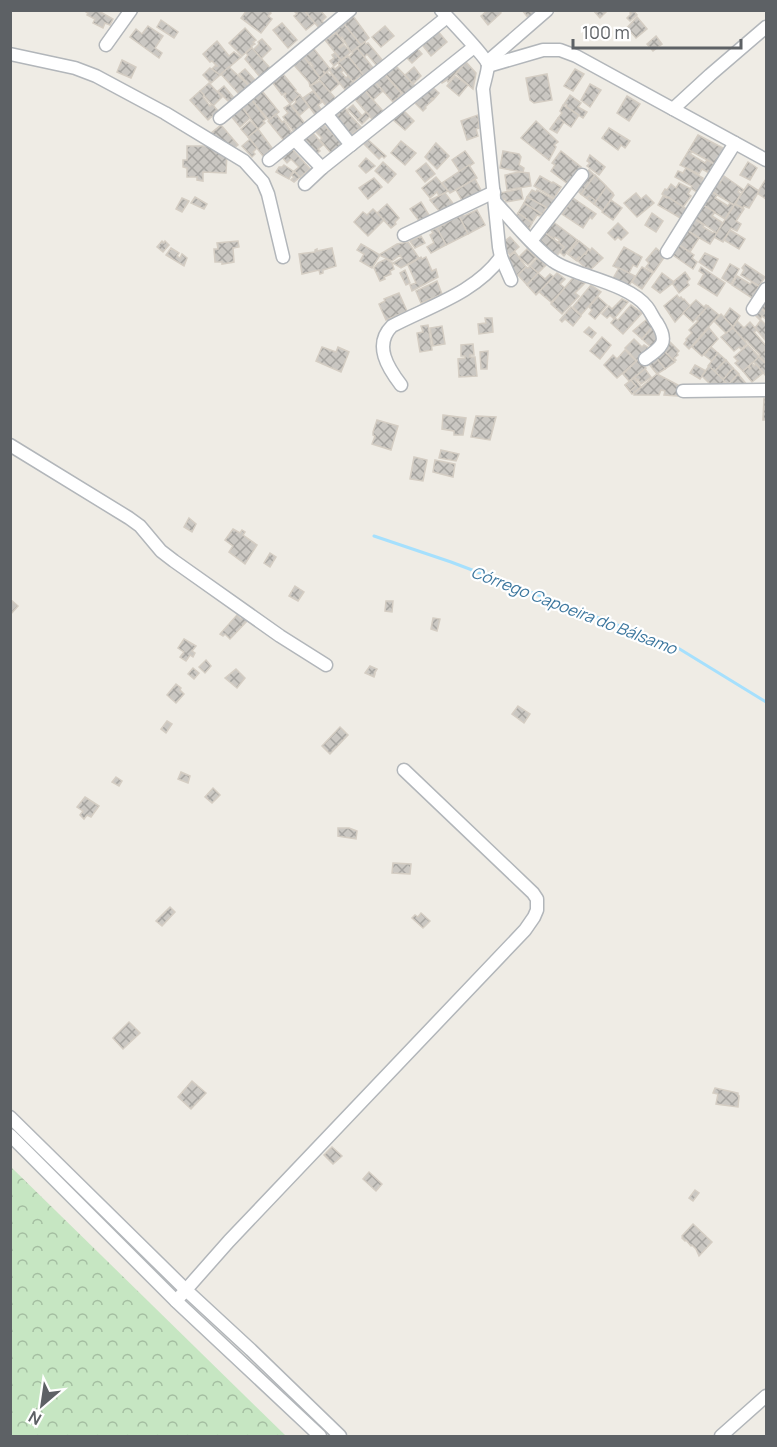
<svg xmlns="http://www.w3.org/2000/svg" width="777" height="1447" viewBox="0 0 777 1447" font-family="Manrope,sans-serif">
<defs>
<pattern id="forest-crowns" width="20" height="18" patternUnits="userSpaceOnUse" patternTransform="scale(1.5)"><rect width="20" height="18" fill="#c6e6c2"/><path d="M2 6a3 3 0 1 1 6 0M12 15a3 3 0 1 1 6 0" fill="none" stroke="#a4bea1"/></pattern>
<pattern id="building-cross-hatch" width="8" height="8" patternUnits="userSpaceOnUse" patternTransform="scale(1.5)"><rect width="8" height="8" fill="#cac7c2"/><path d="M0 0l8 8M0 8l8-8" fill="none" stroke="#a7a5a1"/></pattern>
</defs>
<rect width="100%" height="100%" fill="#efece5"/>
<path fill="url(#forest-crowns)" d="M11 1167 286 1436H11Z"/>
<g fill="none" stroke-linecap="round" stroke-linejoin="round">
<path stroke="#a6e0fd" stroke-width="3" d="M374 536 451 562 678 648 766 702"/>
</g>
<g fill="url(#building-cross-hatch)" stroke="#d4cdc3" stroke-width="1.5">
<path d="M86 10H97L113 19 110 25 105 23 103 28 93 23 95 19 87 15 88 13 86 12Z"/>
<path d="M247 10H267L271 13 268 16 272 19 261 33 241 18Z"/>
<path d="M297 10H304L315 23 306 30 294 16 297 14 295 12Z"/>
<path d="M304 10H320L326 17 322 21 324 23 319 28Z"/>
<path d="M488 10H499L501 13 488 25 481 16Z"/>
<path d="M522 10H539L529 19Z"/>
<path d="M593 10H608L600 18Z"/>
<path d="M633 10 637 15 630 21 627 18 631 14 630 13Z"/>
<path d="M353 16 369 38 361 45 344 24Z"/>
<path d="M637 17 647 29 636 38 630 31 625 35 623 32Z"/>
<path d="M161 20 178 32 174 38 157 27Z"/>
<path d="M282 23 297 40 288 48 273 30Z"/>
<path d="M344 24 361 45 351 52 342 37 340 39 335 31Z"/>
<path d="M148 26 163 36 155 48 162 53 159 58 130 37 136 29 142 34Z"/>
<path d="M385 26 394 36 381 47 372 37Z"/>
<path d="M245 28 256 40 253 42 255 44 251 46 252 47 242 56 229 43Z"/>
<path d="M436 29 447 42 431 56 420 42Z"/>
<path d="M336 33 344 43 339 47 340 48 344 45 350 51V53L341 60 325 40Z"/>
<path d="M656 36 662 44 653 51 647 44Z"/>
<path d="M262 39 271 49 261 59 253 50 259 44 258 42Z"/>
<path d="M217 41 229 56 234 52 241 57 220 75 212 69 215 66H217L212 61 210 62 203 54Z"/>
<path d="M365 42 366 44 368 43 383 61 377 66 367 54 364 57 357 48Z"/>
<path d="M416 47 422 54 412 63 405 56Z"/>
<path d="M252 48 270 68 260 77 245 59 248 55 246 53Z"/>
<path d="M357 48 374 69 365 77 349 57 353 53 352 52Z"/>
<path d="M314 49 330 69 326 73 323 71 325 74 320 78 312 67 313 66 310 62 309 63 304 57Z"/>
<path d="M335 53 341 60 334 66 330 61 334 58 332 55Z"/>
<path d="M348 56 364 76 362 78 360 76 353 82 338 63Z"/>
<path d="M304 57 320 78 310 86 309 82 294 65Z"/>
<path d="M463 59 466 62 448 82 447 80 442 83 438 78Z"/>
<path d="M122 60 136 67 131 78 117 72Z"/>
<path d="M466 62 476 73 473 89 456 74Z"/>
<path d="M340 65 344 70 341 72 346 78 348 76 354 83 346 91 329 70 333 67 335 69Z"/>
<path d="M395 65 415 86 404 95 385 74Z"/>
<path d="M229 67 249 86 239 94 221 74Z"/>
<path d="M414 67 421 76 413 84 405 75Z"/>
<path d="M210 68 220 75 211 83 203 75Z"/>
<path d="M245 69 255 80 249 85 239 74Z"/>
<path d="M575 69 584 74 573 91 564 86Z"/>
<path d="M327 72 330 75 331 74 339 84 330 92 319 79Z"/>
<path d="M283 74 296 90 295 91 300 95 290 104 284 96 286 94 285 93 282 95 273 83Z"/>
<path d="M384 74 402 94 393 102 375 82Z"/>
<path d="M547 74 552 100 534 103 530 100 526 78Z"/>
<path d="M455 76 468 85 459 96 447 86Z"/>
<path d="M320 81 336 99 327 107 310 86Z"/>
<path d="M375 82 383 91 373 100 365 90Z"/>
<path d="M209 83 222 97 213 106 200 91Z"/>
<path d="M590 84 601 90 590 107 581 100Z"/>
<path d="M430 85 439 93 434 99 433 98 431 99 433 100 425 107 426 108 423 111 414 102Z"/>
<path d="M224 86 234 98 229 102 218 91Z"/>
<path d="M364 90 383 111 373 120 354 98Z"/>
<path d="M200 91 204 95 203 97 210 106 212 104 218 111 208 120 190 100Z"/>
<path d="M262 91 279 112 269 120 252 100Z"/>
<path d="M313 91 322 102 318 105 323 112 316 116 303 98Z"/>
<path d="M300 95 309 107 300 115 292 106 296 102 295 99Z"/>
<path d="M570 95 581 103 578 107 587 112 583 118 566 107 567 105 564 104Z"/>
<path d="M627 96 640 104 629 121 617 113Z"/>
<path d="M252 100 266 119 263 121 265 123 258 129 242 107Z"/>
<path d="M290 104 306 125 294 132 283 117 288 113 284 108Z"/>
<path d="M353 105 362 116 358 120 348 109Z"/>
<path d="M563 105 579 115 571 127 558 118 562 113 560 111Z"/>
<path d="M343 106 348 112H347L361 127 351 135 339 120H338L333 115Z"/>
<path d="M242 107 250 118 240 127 231 116Z"/>
<path d="M402 109 414 121 405 130 391 118Z"/>
<path d="M366 112 370 116 362 124 358 120Z"/>
<path d="M276 114 282 122 284 121 292 133 288 137 289 138 285 142 268 121Z"/>
<path d="M478 115 479 128 476 129 478 136 467 140 461 121Z"/>
<path d="M558 118 564 122 557 133 550 129Z"/>
<path d="M250 121 258 129 248 137 241 129Z"/>
<path d="M536 121 558 142 554 145 556 147 549 160 521 138Z"/>
<path d="M323 124 342 144 331 153 320 140 322 138 315 131Z"/>
<path d="M221 125 238 145 234 148 210 134Z"/>
<path d="M609 128 630 141 625 148 621 145 618 150 602 138Z"/>
<path d="M258 129 272 148 263 156 248 137Z"/>
<path d="M313 133 323 145 318 149 320 151 315 155 302 141Z"/>
<path d="M698 135 725 149 716 165 689 150Z"/>
<path d="M366 138 386 156 384 158 382 156 379 159 362 142Z"/>
<path d="M250 139 257 148 253 152 255 154 252 157 242 146Z"/>
<path d="M401 141 416 153 405 165 391 153Z"/>
<path d="M436 143 449 156 437 169 425 157Z"/>
<path d="M187 146H217V152L227 153 226 173 203 172V181L197 180V177H187V168L183 167V160H187Z"/>
<path d="M292 149 310 169 300 177 294 171 299 167 291 159 287 163 282 157Z"/>
<path d="M689 150 692 152 690 154 705 163 707 160 716 165 711 174 702 169 699 174 680 165Z"/>
<path d="M465 151 474 163 460 172 452 160Z"/>
<path d="M503 151 519 154 521 157 519 165 524 168 523 172 500 168Z"/>
<path d="M561 151 581 167 568 184 551 171 555 165 552 163Z"/>
<path d="M590 155 605 167 599 175 587 166 590 163 587 161Z"/>
<path d="M366 158 375 166 366 173 359 166Z"/>
<path d="M383 162 396 174 388 183 375 171Z"/>
<path d="M748 162 757 168 750 180 740 175Z"/>
<path d="M426 163 435 174 425 182 416 171Z"/>
<path d="M284 165 293 171 289 179 276 172 279 167H282Z"/>
<path d="M469 165 477 178 450 193 442 183Z"/>
<path d="M686 168 703 178 702 181 705 183 698 193 691 188 692 186 675 177 678 171 683 173Z"/>
<path d="M589 170 606 186 594 204 581 194 579 192 580 190 577 187Z"/>
<path d="M295 172 300 177 294 182 291 180 294 177 291 175Z"/>
<path d="M519 172 529 173 531 186 507 190 505 175Z"/>
<path d="M595 175 613 193 604 206 589 196 587 198 581 194Z"/>
<path d="M540 176 552 183 553 182 561 187 554 198 534 186Z"/>
<path d="M724 176 744 190 742 192 739 190 738 192 741 194 734 205 709 190 715 180 720 183Z"/>
<path d="M436 177 448 191 439 196 437 192 430 198 422 188Z"/>
<path d="M374 178 382 187 368 199 359 188Z"/>
<path d="M475 179 482 192 463 202 456 190Z"/>
<path d="M766 179V199L757 193Z"/>
<path d="M679 183 691 189 688 194 691 196 683 207 662 194 665 189 667 190 671 184 676 188Z"/>
<path d="M748 184 759 191 749 208 744 206 743 208 735 204Z"/>
<path d="M606 187 614 195 603 211 594 204Z"/>
<path d="M521 189 523 199 506 202 505 199 501 200 500 193Z"/>
<path d="M532 190 536 192 537 190 555 200 549 209 527 197Z"/>
<path d="M709 190 717 195 715 198 728 206 730 203 734 205 725 219 701 204Z"/>
<path d="M445 193 455 206 441 213 430 200Z"/>
<path d="M636 193 641 199 646 195 654 203 637 217 624 203Z"/>
<path d="M663 196 667 198 668 197 688 210 682 219 658 205Z"/>
<path d="M195 197 207 204 204 209 191 203Z"/>
<path d="M527 197 546 207 542 215 524 203Z"/>
<path d="M182 198 189 201 182 212 176 209Z"/>
<path d="M573 198 596 214 592 219 590 217 583 228 562 214Z"/>
<path d="M611 200 622 208 613 220 602 212Z"/>
<path d="M421 202 429 215 420 222 410 209Z"/>
<path d="M524 203 542 214 540 216 537 215 532 223 518 213Z"/>
<path d="M387 204 399 218 395 222 396 224 391 228 377 213Z"/>
<path d="M701 204 715 212 712 216 723 223 717 233 699 221V222L692 218Z"/>
<path d="M735 204 744 209 736 221 741 224 737 231 731 228 723 242 714 237Z"/>
<path d="M373 209 384 220 368 236 354 222 363 212 367 215Z"/>
<path d="M477 210 485 225 468 234 459 216 462 214 464 216Z"/>
<path d="M518 213 532 223 529 229 527 227 525 229 514 219Z"/>
<path d="M652 213 663 221 656 232 645 225Z"/>
<path d="M459 216 468 234 446 245 437 228Z"/>
<path d="M691 217 704 225 703 227 713 233 714 232 717 233 710 244 684 229Z"/>
<path d="M552 221 577 240 564 256 560 252 564 247 558 242 560 240 555 237 554 239 543 232Z"/>
<path d="M618 223 628 233 621 240 618 237 615 240 608 233Z"/>
<path d="M437 228 446 245 431 253 427 247 434 243 430 235 433 233 431 230Z"/>
<path d="M685 229 699 238 690 252 677 244Z"/>
<path d="M730 230 745 239 739 249 724 240Z"/>
<path d="M544 232 564 247 554 259 534 240Z"/>
<path d="M421 236 425 243 415 248 410 241Z"/>
<path d="M510 237 519 247 510 255 506 251 503 253 502 243Z"/>
<path d="M577 240 588 249 577 261 568 254Z"/>
<path d="M162 241 164 243 165 241 169 245 163 252 157 247Z"/>
<path d="M238 241 239 247 233 248 234 262 222 264V262H215L214 249H218L217 243Z"/>
<path d="M579 241 589 249 581 258 579 257 576 260 568 254Z"/>
<path d="M408 242 419 258 401 268 393 263 402 258 400 255 392 261 379 255 397 244Z"/>
<path d="M361 244 380 255 372 268 360 261 364 254 357 250Z"/>
<path d="M679 245 694 255 692 258 697 262 693 269 673 255Z"/>
<path d="M624 247 642 257 637 267 633 265 629 273 613 266Z"/>
<path d="M171 248 179 253 177 256 178 257 180 258 182 254 187 258 184 266 166 255Z"/>
<path d="M332 248 336 266 323 270V273L320 274 319 270 302 274 299 254 315 252V250L317 249V251Z"/>
<path d="M592 248 603 258 589 271 578 261 585 253 586 254 588 249 590 251Z"/>
<path d="M656 248 665 256 654 272 646 267 649 263 646 260Z"/>
<path d="M527 249 536 257 528 265 519 257Z"/>
<path d="M515 252 526 267 517 276 511 268 512 267 510 265 511 264 507 259Z"/>
<path d="M705 253 718 259 712 271 699 262Z"/>
<path d="M421 257 422 259 426 257 432 271 436 269 438 277 412 291 410 285 416 283 408 265Z"/>
<path d="M537 258 546 265 538 273 530 266Z"/>
<path d="M386 259 392 263 394 269 390 271 391 274 384 277 385 279 380 281 374 268 378 263Z"/>
<path d="M730 264 739 269 731 284 722 278Z"/>
<path d="M745 264 765 277 759 286 741 275 744 270 742 268Z"/>
<path d="M530 266 538 273 527 285 518 275 526 267 528 268Z"/>
<path d="M642 267 653 273 642 289 632 282Z"/>
<path d="M701 267 725 283 717 296 698 284 704 274 699 271Z"/>
<path d="M619 268 635 276 627 289 611 282Z"/>
<path d="M405 270 410 283 406 285 400 273Z"/>
<path d="M685 272 690 279 687 282 689 285 679 293 672 283Z"/>
<path d="M538 273 545 279 550 274 554 277 536 295 527 285Z"/>
<path d="M557 273 565 279 560 284 565 288 551 302 539 292Z"/>
<path d="M662 273 674 282 660 293 652 287Z"/>
<path d="M737 276 750 284 752 282 759 286 752 298 732 285Z"/>
<path d="M573 278 585 283 575 293 579 296 562 314 551 304Z"/>
<path d="M437 281 442 294 421 303 416 291Z"/>
<path d="M591 285 601 292 581 315 573 307Z"/>
<path d="M399 293 407 311 386 320 379 304 385 301 384 299Z"/>
<path d="M677 295 679 298 681 297 683 300 684 299 690 306 675 322 664 306Z"/>
<path d="M598 297 607 305 595 319 589 314 592 310 589 307Z"/>
<path d="M622 299 628 302 614 319 610 315 607 318 602 314 609 306 612 309Z"/>
<path d="M696 300 704 307 706 305 708 306 693 322 683 313Z"/>
<path d="M763 300 766 302V309L765 311 758 308Z"/>
<path d="M631 305 642 313 623 334 611 323 615 318 618 320Z"/>
<path d="M708 306 719 315 689 349 684 344 687 340 686 339 692 333 689 330 698 321 696 319Z"/>
<path d="M571 307 581 316 573 326 565 319 562 322 560 320Z"/>
<path d="M758 307 766 312V319L762 316 760 320 754 314Z"/>
<path d="M730 308 740 316 733 327 724 317Z"/>
<path d="M721 314 733 327 726 333 714 321Z"/>
<path d="M485 318H492L493 332 479 334 478 324 486 323Z"/>
<path d="M646 320 653 326 642 339 633 331Z"/>
<path d="M761 320 766 325V341L755 328Z"/>
<path d="M737 321 744 328 750 322 757 330 754 332 766 346 765 351 766 353V360L764 362 759 356 760 355 746 340 745 341 733 328Z"/>
<path d="M428 325 432 350 420 352 417 333 423 332 421 326Z"/>
<path d="M442 326 445 344 433 346 430 328Z"/>
<path d="M654 326 662 335 651 347 642 339Z"/>
<path d="M589 327 596 333 592 338 584 332Z"/>
<path d="M709 328 718 339 702 356 692 347Z"/>
<path d="M733 328 747 344 741 349 739 347 734 351 721 337Z"/>
<path d="M602 337 611 345 600 359 590 351Z"/>
<path d="M634 339 642 347 644 345 649 348 637 361 625 348Z"/>
<path d="M669 341 679 351 677 353 678 355 674 358 676 360 674 361 661 348Z"/>
<path d="M473 344 474 355H470V357H475L477 376 459 377 458 359 465 358V356H461V345Z"/>
<path d="M748 345 759 357 743 371 735 363 738 361 734 357Z"/>
<path d="M322 347 336 352 338 347 349 352 341 372 316 361Z"/>
<path d="M711 347 718 353 712 361 704 355Z"/>
<path d="M661 348 675 362 665 369 654 355Z"/>
<path d="M625 350 636 361 617 378 604 365 613 355 617 359Z"/>
<path d="M488 351 487 369H481L480 352Z"/>
<path d="M718 353 726 360 714 372 708 366Z"/>
<path d="M654 355 665 369 657 374 649 364 652 361 650 358Z"/>
<path d="M759 357 766 364V374L765 375 754 362Z"/>
<path d="M639 359 646 368 629 381 623 374Z"/>
<path d="M726 360 733 368 723 380 714 372Z"/>
<path d="M752 363 754 366 756 364 763 373 752 382 743 371 748 367 750 369 751 368 749 366Z"/>
<path d="M695 365 706 371 700 379 690 373Z"/>
<path d="M709 366 729 385 719 388 715 384 713 387 702 376Z"/>
<path d="M733 368 739 374 728 385 723 380Z"/>
<path d="M645 369 651 377 641 384 638 380 639 379 637 380 635 377Z"/>
<path d="M657 374 682 387 678 396 664 395 665 391 661 390 659 395H634V393Z"/>
<path d="M738 374 749 387 728 385Z"/>
<path d="M634 378 641 387 632 394 625 385Z"/>
<path d="M631 380 636 386 630 391 625 385Z"/>
<path d="M764 398H766V420H763Z"/>
<path d="M443 415 466 418 463 435H454V431L442 429Z"/>
<path d="M476 416 496 417 490 440 471 437Z"/>
<path d="M377 420 398 426 391 450 372 444 375 436 373 435V432Z"/>
<path d="M441 450 459 454 456 461 439 458Z"/>
<path d="M414 457 427 460 423 481 410 479Z"/>
<path d="M435 460 455 464 453 477 433 472Z"/>
<path d="M189 518 196 524 192 532 184 527Z"/>
<path d="M233 529 240 533 242 530 245 532 243 535 257 545 245 564 229 552 233 546 225 540Z"/>
<path d="M270 553 276 557 270 567 264 563Z"/>
<path d="M295 586 304 592 298 601 289 596Z"/>
<path d="M10 599 18 606 11 614 10 613Z"/>
<path d="M386 601H393L392 612 385 611Z"/>
<path d="M237 615 241 619 244 616 248 620 230 639 225 634 223 636 220 634Z"/>
<path d="M433 618 440 619 437 631 431 629Z"/>
<path d="M184 639 196 646 192 651 195 653 193 657 190 655 186 661 180 657 184 652 178 648Z"/>
<path d="M206 660 211 666 205 673 199 667Z"/>
<path d="M370 666 377 669 374 674H375L374 677 365 673Z"/>
<path d="M193 668 199 673 194 679 188 674Z"/>
<path d="M236 669 245 678 237 688 225 678Z"/>
<path d="M176 684 181 688 180 690 184 694 176 703 167 695Z"/>
<path d="M518 706 530 714 524 723 512 714Z"/>
<path d="M167 721 172 724 166 733 161 729Z"/>
<path d="M340 727 348 735 330 754 322 746Z"/>
<path d="M181 772 190 776 188 783 178 779Z"/>
<path d="M116 777 122 781 119 786 112 782Z"/>
<path d="M213 788 220 795 212 803 205 797Z"/>
<path d="M85 797 99 806 91 817 87 815 84 819 80 815 83 811 77 807Z"/>
<path d="M338 828H349L357 831 356 839 338 836Z"/>
<path d="M393 863 411 864 410 874 392 873Z"/>
<path d="M170 907 175 912 162 926 156 921Z"/>
<path d="M421 913 430 921 423 928 412 918 415 915 418 917Z"/>
<path d="M129 1022 140 1033 123 1049 113 1038Z"/>
<path d="M192 1081 206 1093 191 1109 178 1097Z"/>
<path d="M715 1088 738 1093V1096H739L738 1107 716 1104 718 1094 713 1093Z"/>
<path d="M332 1147 342 1156 333 1164 324 1155Z"/>
<path d="M369 1172 382 1184 376 1191 363 1179Z"/>
<path d="M695 1190 699 1193 693 1201 689 1198Z"/>
<path d="M693 1224 712 1242 699 1256 696 1249 692 1245 691 1246 686 1240 685 1241 682 1238 683 1237 682 1236Z"/>
</g>
<g fill="none" stroke-linecap="round" stroke-linejoin="round">
<defs>
<g id="street">
<path d="M441 10C449 19 487 58 488 65 488 71 484 83 483 89L499 247 501 257 511 280"/>
<path d="M106 45 131 10"/>
<path d="M10 54 75 68 96 76 165 113 244 161 263 182 268 194 283 257"/>
<path d="M487 62 547 10"/>
<path d="M488 66 543 50H560L576 56 766 160"/>
<path d="M673 109 710 75 766 27"/>
<path d="M327 115 351 145"/>
<path d="M220 118 350 10"/>
<path d="M295 140 322 168"/>
<path d="M269 160 447 17"/>
<path d="M305 184 322 168 474 47"/>
<path d="M495 202C512 220 532 246 553 261 561 267 572 270 582 274 602 281 634 290 647 307 651 312 653 318 657 323 669 342 662 347 645 359"/>
<path d="M404 235 494 192"/>
<path d="M531 241 582 175"/>
<path d="M667 252 735 143"/>
<path d="M753 309 766 289"/>
<path d="M401 385C388 368 373 345 392 326 430 306 475 293 501 257"/>
<path d="M683 391 766 390"/>
<path d="M10 445 129 518 140 526 161 551 174 561 280 636 326 665"/>
<path d="M10 1117 186 1290 251 1350 340 1436"/>
<path d="M10 1135 176 1301 320 1436"/>
<path d="M176 1301 229 1241 525 930 534 917 537 910V899L533 893 404 770"/>
<path d="M721 1436 766 1396"/>
</g>
</defs>
<use href="#street" stroke="#b2b6ba" stroke-width="15"/>
<use href="#street" stroke="#fff" stroke-width="12"/>
</g>
<g text-anchor="middle" dominant-baseline="central" stroke-width="4.5" stroke-linejoin="round" paint-order="stroke">
<g font-size="16" font-style="italic" fill="#3d779e" stroke="#fff">
<text transform="translate(574 610) rotate(21)">Córrego Capoeira do Bálsamo</text>
</g>
</g>
<rect width="777" height="1447" fill="none" stroke="#5d6165" stroke-width="24"/>
<g transform="translate(42 1405) rotate(209)" stroke="#ffffff" stroke-width="4.5" paint-order="stroke">
<path d="M0-4.5L10 22L0 15L-10 22Z" fill="#5d6165"/>
<text y="-9" font-size="16" font-weight="bold" text-anchor="middle" fill="#5d6165">N</text>
</g>
<path d="M573 39v9h168v-9" fill="none" stroke="#5d6165" stroke-width="3"/>
<text x="582" y="39" font-size="18" fill="#5d6165" stroke="#ffffff" stroke-width="4.5" paint-order="stroke">100 m</text>
</svg>
